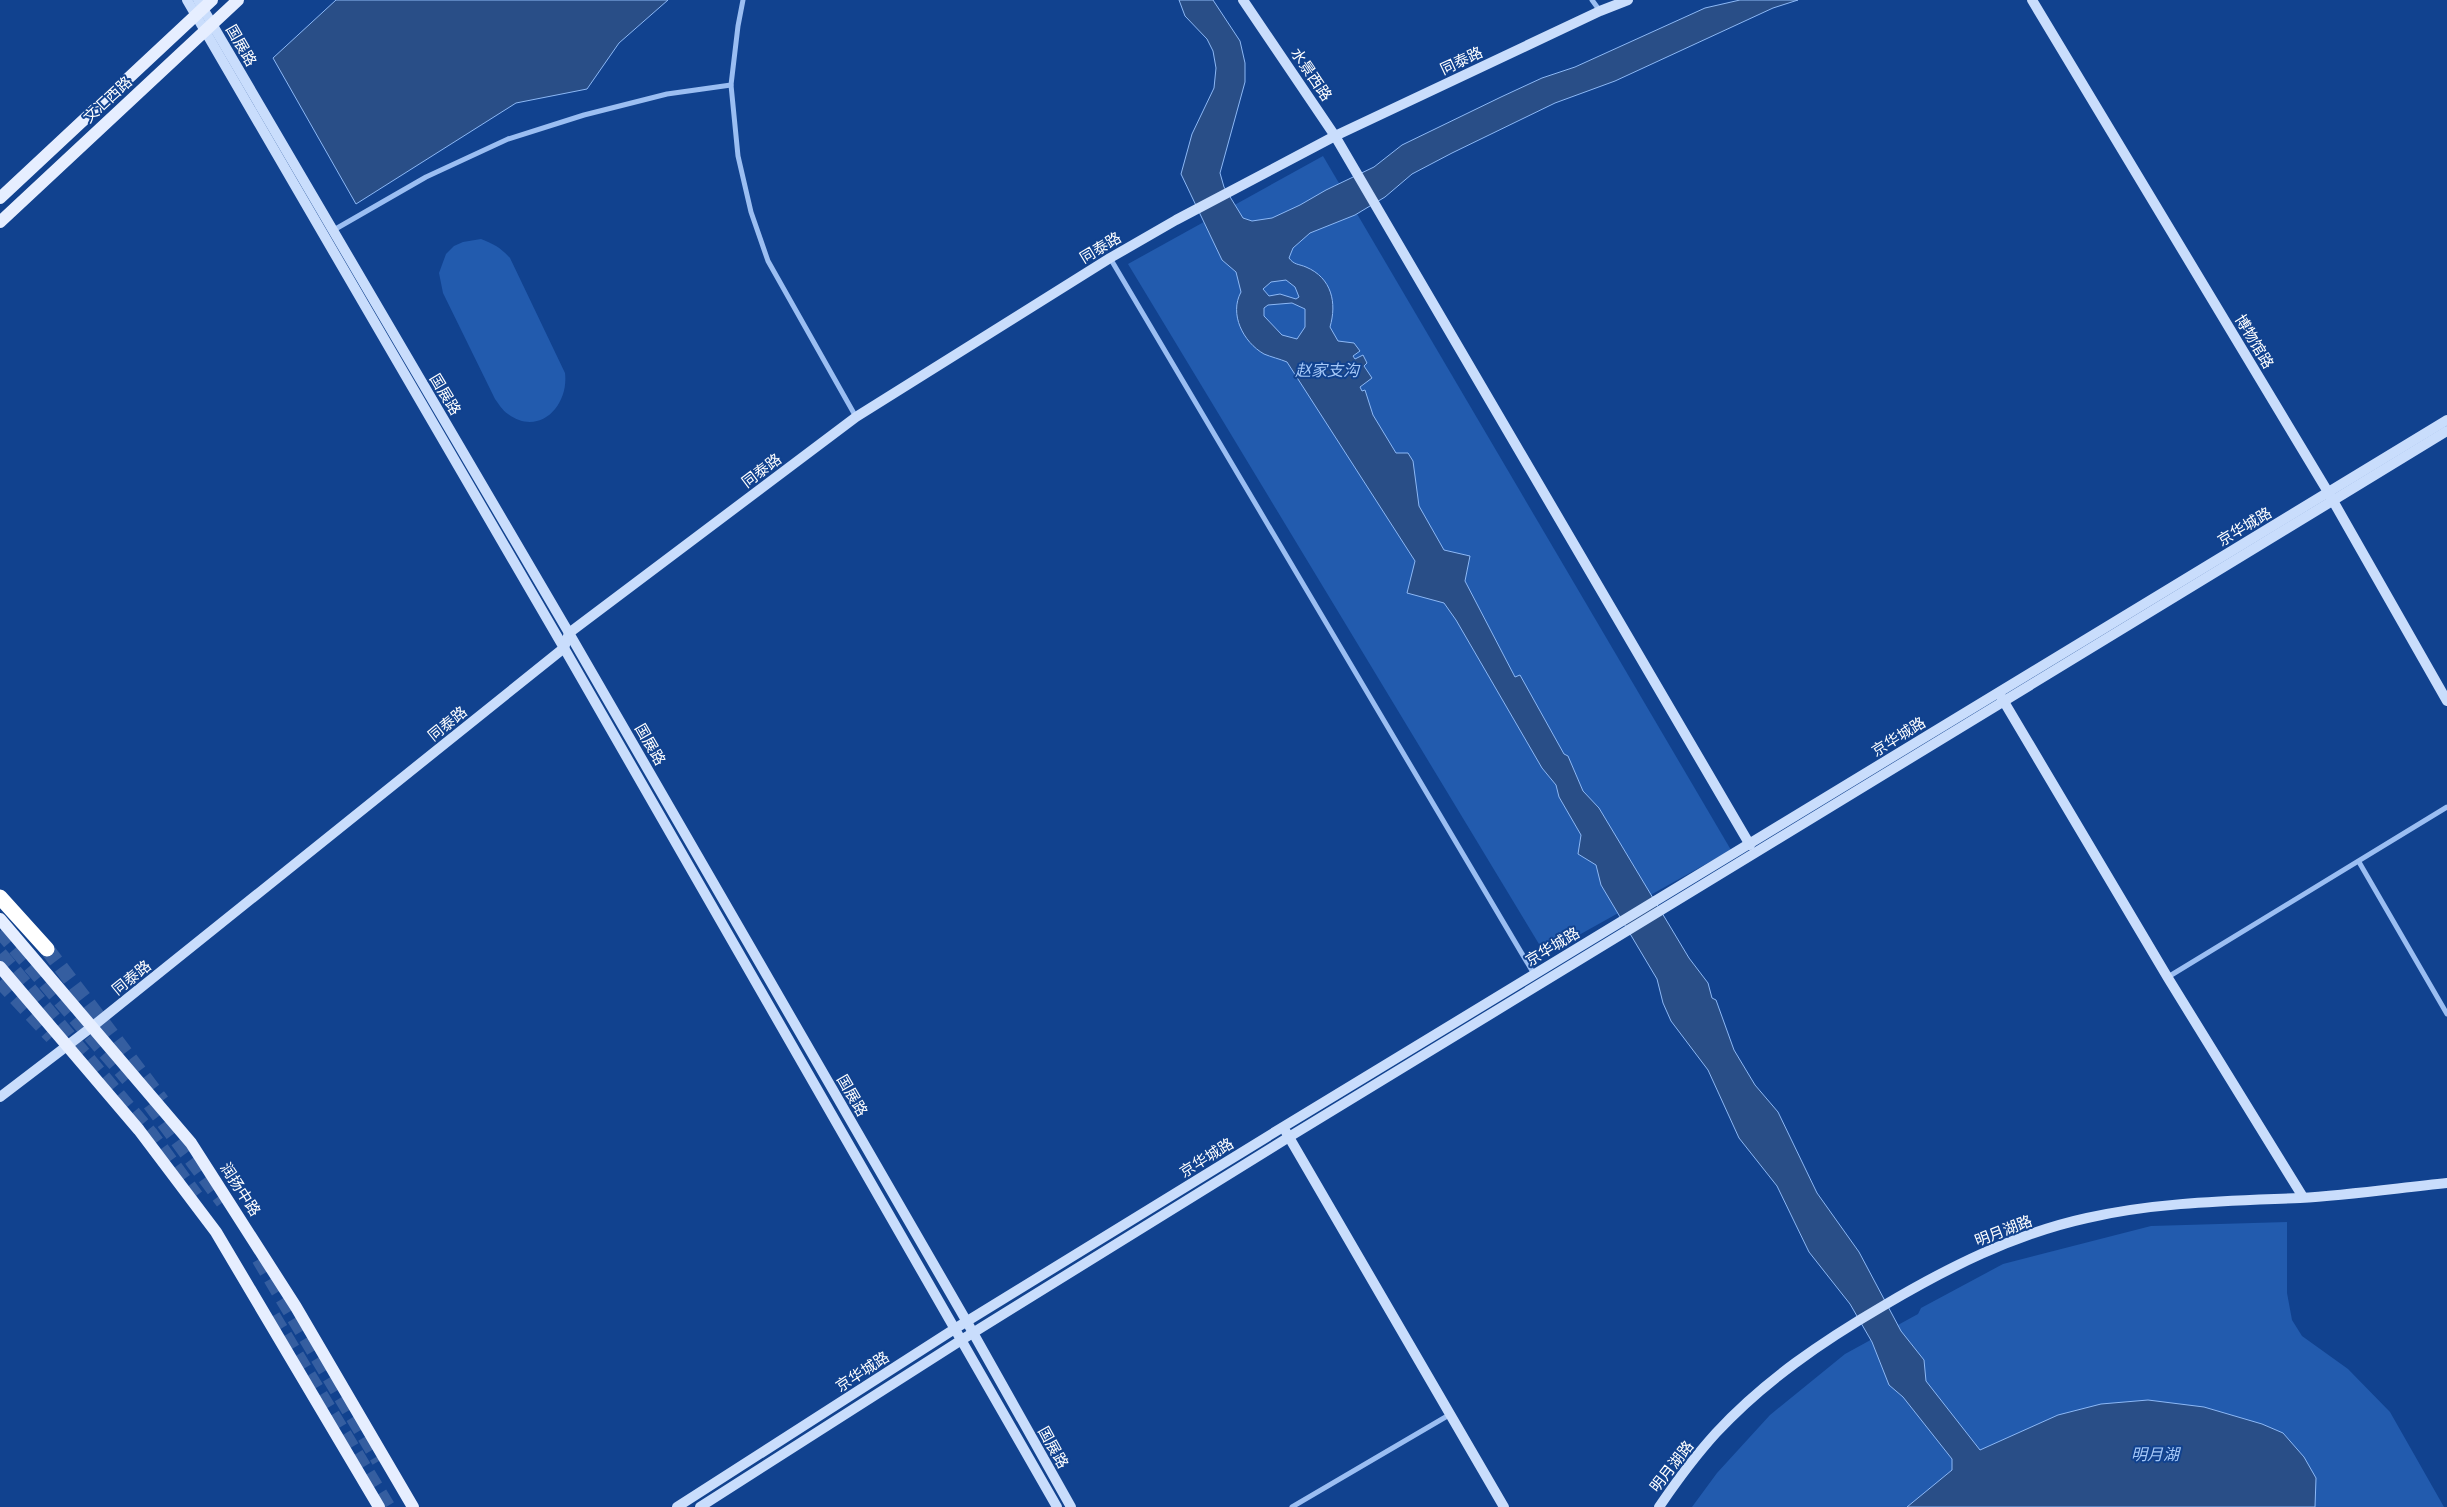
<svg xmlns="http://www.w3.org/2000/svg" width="2447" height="1507" viewBox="0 0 2447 1507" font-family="'Noto Sans','Noto Sans SC',sans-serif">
<rect width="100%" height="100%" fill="#11428f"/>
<g fill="#225bae">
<path d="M1323 156 1731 850 1545 954 1128 264Z"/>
<path d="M481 239C494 244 501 248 510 258L565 373C569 406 539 437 508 414 502 410 499 404 495 399L443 293 439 273 446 254 454 246 463 242Z"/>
<path d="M2287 1222V1293L2292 1320 2302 1336 2348 1369 2390 1412 2444 1507H1692L1717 1473 1770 1415 1845 1354 1918 1314 1921 1308 2003 1264 2151 1226Z"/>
</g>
<g fill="#294e87" stroke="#8cb8f6" fill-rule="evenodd">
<path d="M336 0H668L619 43 587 89 516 103 356 204 273 58Z"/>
<path d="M1179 0H1213L1240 41 1245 63V82L1220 173 1224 187 1243 218 1252 221 1272 218 1300 205 1326 190 1374 167 1402 145 1501 97 1542 78 1575 67 1705 8 1740 0H1798L1773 8 1615 81 1555 103 1452 153 1412 174 1385 197 1355 215 1310 233 1293 248 1289 258C1294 265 1299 264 1306 267 1332 278 1337 303 1330 327L1338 341 1354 343 1360 351 1353 356 1355 359 1363 355 1367 363 1364 366 1372 378 1360 387 1362 391 1365 390 1373 415 1396 453H1408L1413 461 1419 506 1444 550 1470 556 1465 581 1515 677 1520 675 1564 754 1568 756 1583 791 1599 808 1689 958 1708 983 1712 998 1716 1000 1734 1050 1755 1085 1778 1112 1817 1193 1859 1252 1901 1331 1924 1360 1926 1381 1980 1450 2058 1415 2101 1404 2148 1400 2204 1407 2262 1424 2283 1433 2304 1457 2316 1478 2315 1507H1907L1952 1470V1459L1903 1397 1889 1385 1872 1342 1850 1304 1809 1252 1777 1186 1739 1138 1708 1070 1671 1021 1663 1003 1657 979 1601 885 1596 865 1578 854 1581 835 1559 797 1556 785 1542 768 1456 620 1444 603 1407 593 1415 561 1287 362C1280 359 1271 357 1264 354 1243 342 1229 314 1241 292L1236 272 1222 260 1181 174 1192 134 1214 88 1216 68 1213 51 1207 39 1185 16ZM1286 280 1295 287 1299 297 1296 299 1280 294 1269 296 1263 289 1271 282ZM1292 303 1305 309V327L1297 339 1282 335 1264 316V308L1268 305Z"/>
</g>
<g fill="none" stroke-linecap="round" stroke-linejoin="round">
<g stroke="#355ea0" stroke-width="15" stroke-dasharray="15 8" stroke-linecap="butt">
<path d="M0 931 128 1079"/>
<path d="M47 949 162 1101"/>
<path d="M0 954 150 1133 196 1196"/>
<path d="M0 981 52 1037"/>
<path d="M150 1104 223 1202"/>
<path d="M259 1259 379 1461"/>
<path d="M273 1316 388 1507"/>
</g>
<g stroke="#9bbef2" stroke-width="5">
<path d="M743 0 738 26 731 85 738 156 751 212 768 261 856 417"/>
<path d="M1592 0 1600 11"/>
<path d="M332 231 426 177 508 139 584 115 667 94 731 85"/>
<path d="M1110 258 1534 974"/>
<path d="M2359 862 2447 1014"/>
<path d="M2168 977 2447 807"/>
<path d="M1292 1507 1449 1415"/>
</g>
<g stroke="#c9ddfc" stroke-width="10">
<path d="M187 0 564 648 1057 1507"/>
<path d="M198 0 569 633 967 1322 1071 1507"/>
<path d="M1243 0 1335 136 1750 845"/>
<path d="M2032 0 2328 492 2447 701"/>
<path d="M2000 695 2168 978 2303 1197"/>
<path d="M0 1097 93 1026 564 648 569 633 856 417 1110 258 1176 220 1335 136 1600 11 1628 0"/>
<path d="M1286 1132 1504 1507"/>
<path d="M677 1507 956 1328 1283 1127 2447 420"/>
<path d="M700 1507 963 1339 1289 1137 2447 431"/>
<path d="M1659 1507C1676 1482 1696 1455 1716 1433 1764 1381 1823 1341 1883 1306 1947 1268 2014 1234 2087 1218 2157 1202 2229 1201 2300 1198 2349 1195 2398 1188 2447 1183"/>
</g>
<g stroke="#e6eeff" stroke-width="12">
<path d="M0 198 212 0"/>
<path d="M0 222 238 0"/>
<path d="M0 919 191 1143 296 1307 413 1507"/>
<path d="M0 967 139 1130 216 1232 379 1507"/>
</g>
<path stroke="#fff" stroke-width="15" d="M0 897 47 949"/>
</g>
<g text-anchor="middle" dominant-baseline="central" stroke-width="4" stroke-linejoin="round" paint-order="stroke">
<g font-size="15" fill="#fff" stroke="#11428f">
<text transform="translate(242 45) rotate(60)">国展路</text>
<text transform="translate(1461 60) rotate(-25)">同泰路</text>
<text transform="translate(1312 74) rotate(56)">水景西路</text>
<text transform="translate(107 99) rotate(-43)">文汇西路</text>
<text transform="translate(1100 247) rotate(-31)">同泰路</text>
<text transform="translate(2255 341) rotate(59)">博物馆路</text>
<text transform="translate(446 394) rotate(59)">国展路</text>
<text transform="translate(761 470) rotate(-37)">同泰路</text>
<text transform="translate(2244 526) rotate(-31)">京华城路</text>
<text transform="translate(447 723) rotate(-39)">同泰路</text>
<text transform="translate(1898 736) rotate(-32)">京华城路</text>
<text transform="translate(651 744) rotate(60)">国展路</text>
<text transform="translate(1552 946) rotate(-31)">京华城路</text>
<text transform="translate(131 977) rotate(-39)">同泰路</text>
<text transform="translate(853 1095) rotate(60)">国展路</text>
<text transform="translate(1206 1157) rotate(-32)">京华城路</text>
<text transform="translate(241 1189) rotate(57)">润扬中路</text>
<text transform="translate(2003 1230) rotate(-21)">明月湖路</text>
<text transform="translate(862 1371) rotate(-33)">京华城路</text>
<text transform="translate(1054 1447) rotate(61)">国展路</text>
<text transform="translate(1671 1466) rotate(-52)">明月湖路</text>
</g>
<g font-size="16" font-style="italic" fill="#a6c9f9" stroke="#11428f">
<text x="1327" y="370">赵家支沟</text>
<text x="2155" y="1454">明月湖</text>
</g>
</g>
</svg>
